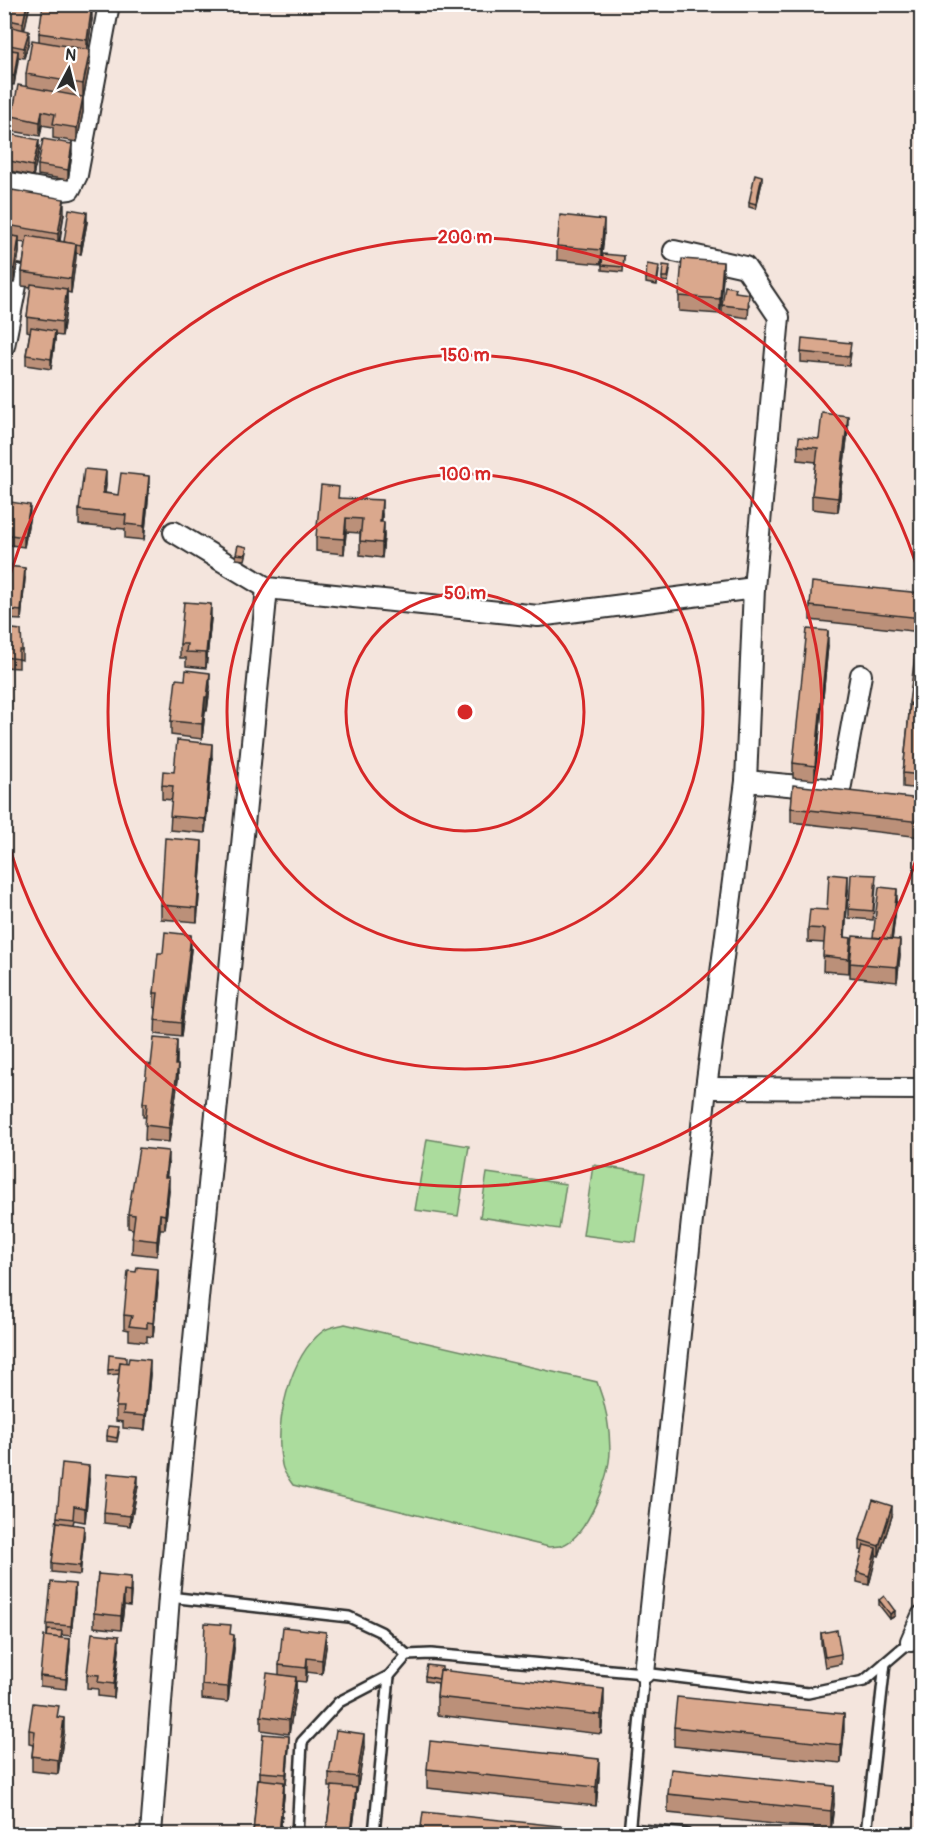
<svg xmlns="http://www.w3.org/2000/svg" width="926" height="1839" viewBox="0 0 926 1839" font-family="Pangolin,sans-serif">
<rect width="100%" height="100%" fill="#f4e5dd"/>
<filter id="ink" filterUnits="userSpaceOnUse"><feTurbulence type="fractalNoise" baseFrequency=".0167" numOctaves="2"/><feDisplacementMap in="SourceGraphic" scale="12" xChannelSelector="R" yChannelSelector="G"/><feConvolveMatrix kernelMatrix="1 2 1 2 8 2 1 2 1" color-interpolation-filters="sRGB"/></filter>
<g filter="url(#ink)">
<g fill="#abdc9d" stroke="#6b8464" stroke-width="1.5">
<path d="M427 1139 469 1146 458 1216 415 1210Z"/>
<path d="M593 1165 646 1173 636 1242 583 1235Z"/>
<path d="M487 1173 566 1184 559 1229 480 1217Z"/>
<path d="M345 1324 597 1382C606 1405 610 1427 610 1451 610 1476 588 1535 563 1545 559 1547 553 1546 549 1547L293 1485C289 1479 283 1472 282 1465 274 1424 289 1357 323 1331 329 1327 338 1326 345 1324Z"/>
</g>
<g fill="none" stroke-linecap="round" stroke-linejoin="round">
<defs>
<g id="service">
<path d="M169 1597 349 1617 381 1632 407 1655 431 1654 644 1673 808 1693 864 1681 913 1639"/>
<path d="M630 1829 686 1834"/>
<path d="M297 1834 302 1742 339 1702 389 1676 407 1655"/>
<path d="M374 1834 389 1676"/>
<path d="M629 1834 644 1673"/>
<path d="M866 1834 885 1663"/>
</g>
<g id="minor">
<path d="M4 182 54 191 70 189 77 175 109 4"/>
<path d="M4 346 18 275"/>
<path d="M174 532 267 588 538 616 754 588"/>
<path d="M746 781 840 790 861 675"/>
<path d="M706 1088 922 1089"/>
<path d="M911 1641 922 1616"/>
<path d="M644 1673 706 1088 746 781 754 588 779 317 745 267 674 251"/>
<path d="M151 1834 169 1597 267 588"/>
</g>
</defs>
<use href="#service" stroke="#2b2b2b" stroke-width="14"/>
<use href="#minor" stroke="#2b2b2b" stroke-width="24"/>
<use href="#service" stroke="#fff" stroke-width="9"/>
<use href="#minor" stroke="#fff" stroke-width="20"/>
</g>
<g fill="#bb9079" stroke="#2b2b2b" stroke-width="1.5">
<path d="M4 4H30L24 30 29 41 24 58 18 57 14 85 4 84Z"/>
<path d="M92 19 87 49 90 64 83 99V112L77 142 53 138V127L42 125 40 136 12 131V116L26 87V74L39 41V33Z"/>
<path d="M39 150 33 176 5 170V160Z"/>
<path d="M72 154 68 180 38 175V165Z"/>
<path d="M762 181 756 209 749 207V202Z"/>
<path d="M64 213 60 241 64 242 87 222 81 254 76 253 71 293 67 292V303L62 336 55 335V340L51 369 26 365V355L30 332 27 331V317L31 287 22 286V272L26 243 19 242V252L14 283 10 282 7 316H4V235H7V225Z"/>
<path d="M604 234 601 264 557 260V246Z"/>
<path d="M624 256 623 272 602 270V265Z"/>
<path d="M659 271 657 285 646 283V278Z"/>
<path d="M670 271 668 282 662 281V277Z"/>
<path d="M723 276 720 314 679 311V296Z"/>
<path d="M736 292 749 304 748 318 722 314V305Z"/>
<path d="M801 352 851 353 849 366 801 362Z"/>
<path d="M848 430 838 512 812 509V495L816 462 798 460V446Z"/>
<path d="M106 485 105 493 118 495 149 490 144 540 125 538V529L79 525V510Z"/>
<path d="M339 498 382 514V522L384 536 382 558 360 555V533L346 532 344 554 316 551V537Z"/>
<path d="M4 501 30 515 24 547 4 544Z"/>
<path d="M247 552 245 560 236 559V554Z"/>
<path d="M25 578 21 620 4 619V580Z"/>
<path d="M921 593V632L810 620V606Z"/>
<path d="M211 618 206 668 186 666V658H180V644Z"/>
<path d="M4 628 22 650V660L19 659V668L4 667Z"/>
<path d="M921 639V789L903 787V773L909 713V703Z"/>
<path d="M828 645 815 780 793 778V763Z"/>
<path d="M210 687 207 711H205L202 739 171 735V721Z"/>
<path d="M212 758 205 833 170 830 172 800 162 799V785L174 772Z"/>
<path d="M921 799V837L791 822V808Z"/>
<path d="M202 855 197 922 161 919V905Z"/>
<path d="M876 885 873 920 849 918V909Z"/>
<path d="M848 890 845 937 851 952 873 938 897 899 892 940 900 955 897 982 850 977V963L849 973 823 971 824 943 808 942V928Z"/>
<path d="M191 949 181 1037 155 1034 156 1008 154 1007V993L163 953Z"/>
<path d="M177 1055V1065L178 1079 169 1142 145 1140 146 1117H143V1103L151 1065Z"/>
<path d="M168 1165 166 1177 169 1191 165 1229H160L157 1256 132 1253 133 1229 128 1228V1214Z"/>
<path d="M158 1284 153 1337 147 1336V1342L129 1340V1330L124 1329V1315Z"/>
<path d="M126 1363 150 1374 145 1430 123 1428V1422L116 1421V1407L119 1374 108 1375V1370Z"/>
<path d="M119 1432 117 1442 107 1441V1436Z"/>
<path d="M89 1480 85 1522 74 1520 73 1524 84 1535 80 1575 52 1572V1563L57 1517Z"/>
<path d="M138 1486 130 1526 104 1523V1513Z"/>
<path d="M892 1516 879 1556 876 1555 869 1585 857 1582V1572L863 1551 860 1550V1540Z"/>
<path d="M921 1524V1536L915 1534V1530Z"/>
<path d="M98 1574 131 1592 130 1606 124 1605 121 1630 94 1627V1613Z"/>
<path d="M75 1594 71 1636 62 1635 61 1638 70 1649 66 1689 40 1686V1676L47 1637V1624Z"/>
<path d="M879 1600 895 1616 890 1619 879 1605Z"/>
<path d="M821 1633 841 1654V1664L825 1667 821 1643Z"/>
<path d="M326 1647 322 1674 307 1672 306 1682 296 1681V1691L289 1734 261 1730V1716L279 1674V1665Z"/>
<path d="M234 1649 228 1702 202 1699V1685Z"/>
<path d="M119 1650 114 1698 98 1696V1689L87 1688V1674Z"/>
<path d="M425 1676 604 1708 601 1734 437 1715V1697L438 1683 425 1681Z"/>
<path d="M59 1717 64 1732 58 1774 32 1771V1756L33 1745 29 1744V1730Z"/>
<path d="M674 1727 844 1733 841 1763 674 1746Z"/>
<path d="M289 1746 286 1784H284V1796L280 1834H253L258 1779H260V1772Z"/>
<path d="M364 1748 357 1791H356V1802L352 1834H326L332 1787H329V1773Z"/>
<path d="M427 1769 599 1777 596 1806 427 1788Z"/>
<path d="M668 1794 834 1804 831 1830 668 1813Z"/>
</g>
<g fill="#997663" stroke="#2b2b2b" stroke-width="1.5">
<path d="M27 4H30L23 37V23Z"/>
<path d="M92 5V19L87 54V40Z"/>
<path d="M29 31V41L24 58V48Z"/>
<path d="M90 50V64L83 99V84Z"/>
<path d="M18 51V61L14 85V76Z"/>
<path d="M83 97V112L77 142V128Z"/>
<path d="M42 111V125L40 136V122Z"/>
<path d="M39 140V150L33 176V166Z"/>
<path d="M72 144V154L68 180V170Z"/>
<path d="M762 176V181L756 209V204Z"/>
<path d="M64 199V213L58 248V234Z"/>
<path d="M87 212V222L81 254V245Z"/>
<path d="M604 220V234L601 264V250Z"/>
<path d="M19 237V252L14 283V269Z"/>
<path d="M76 244V258L71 293V279Z"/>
<path d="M723 262V276L720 314V299Z"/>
<path d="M10 275V289L7 316V302Z"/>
<path d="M67 289V303L62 336V322Z"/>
<path d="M55 331V340L51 369V359Z"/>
<path d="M848 416V430L838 512V498Z"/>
<path d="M106 471V485L103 507V493Z"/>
<path d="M149 476V490L144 540V526Z"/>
<path d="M382 500V514L380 536V522Z"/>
<path d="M30 505V515L24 547V537Z"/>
<path d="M346 518V532L344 554V539Z"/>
<path d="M384 522V536L382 558V543Z"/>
<path d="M25 568V578L21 620V611Z"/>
<path d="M211 604V618L206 668V653Z"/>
<path d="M828 631V645L815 780V766Z"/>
<path d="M210 673V687L207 711V697Z"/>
<path d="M205 697V711L202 739V724Z"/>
<path d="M212 744V758L205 833V819Z"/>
<path d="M202 841V855L197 922V908Z"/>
<path d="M848 876V890L844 951V937Z"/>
<path d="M897 889V899L891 949V939Z"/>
<path d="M191 935V949L181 1037V1023Z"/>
<path d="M851 938V952L849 973V959Z"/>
<path d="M900 940V955L897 982V967Z"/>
<path d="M177 1040V1055L175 1079V1065Z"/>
<path d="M178 1065V1079L169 1142V1128Z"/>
<path d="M168 1151V1165L165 1191V1177Z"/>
<path d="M169 1177V1191L165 1229V1215Z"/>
<path d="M160 1214V1229L157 1256V1241Z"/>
<path d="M158 1269V1284L153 1337V1323Z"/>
<path d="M150 1360V1374L145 1430V1416Z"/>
<path d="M89 1466V1480L85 1522V1508Z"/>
<path d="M138 1476V1486L130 1526V1516Z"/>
<path d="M892 1506V1516L879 1556V1546Z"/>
<path d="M84 1526V1535L80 1575V1566Z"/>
<path d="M876 1548V1558L869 1585V1576Z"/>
<path d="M131 1577V1592L130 1606V1592Z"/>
<path d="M75 1584V1594L71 1636V1626Z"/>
<path d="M124 1591V1605L121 1630V1616Z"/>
<path d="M895 1611V1616L890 1619V1614Z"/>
<path d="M326 1632V1647L322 1674V1660Z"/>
<path d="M234 1635V1649L228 1702V1687Z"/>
<path d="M119 1636V1650L114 1698V1684Z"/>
<path d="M70 1639V1649L66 1689V1679Z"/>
<path d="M307 1658V1672L306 1682V1668Z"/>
<path d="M296 1677V1691L289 1734V1720Z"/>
<path d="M604 1689V1708L601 1734V1715Z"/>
<path d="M844 1714V1733L841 1763V1745Z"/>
<path d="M64 1718V1732L58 1774V1760Z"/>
<path d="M364 1734V1748L357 1791V1777Z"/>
<path d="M289 1736V1746L286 1784V1774Z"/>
<path d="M599 1759V1777L596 1806V1787Z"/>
<path d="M284 1782V1796L280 1834H279Z"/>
<path d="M834 1786V1804L831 1830V1811Z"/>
<path d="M356 1788V1802L352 1834H351Z"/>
</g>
<g fill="#daa88d" stroke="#2b2b2b" stroke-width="1.5">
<path d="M4 4H27L23 23 4 19Z"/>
<path d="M43 4 92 5 87 40 39 33Z"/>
<path d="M4 25 29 31 24 48 4 44Z"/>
<path d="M32 40 90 50 83 84 26 74Z"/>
<path d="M4 49 18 51 14 76 4 74Z"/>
<path d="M18 85 83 97 77 128 53 124 55 114 42 111 40 122 12 116Z"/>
<path d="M10 134 39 140 33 166 5 160Z"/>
<path d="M43 139 72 144 68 170 38 165Z"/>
<path d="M755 174 762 176 756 204 749 202Z"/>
<path d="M12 190 64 199 58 234 7 225Z"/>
<path d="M69 209 87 212 81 245 64 242Z"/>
<path d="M560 215 604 220 601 250 557 246Z"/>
<path d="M4 235 19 237 14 269 4 267Z"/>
<path d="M27 236 76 244 71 279 22 272Z"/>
<path d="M603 254 624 256 623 267 602 265Z"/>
<path d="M682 259 723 262 720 299 679 296Z"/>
<path d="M647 264 659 266 657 280 646 278Z"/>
<path d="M663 265 670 266 668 277H662Z"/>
<path d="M4 274 10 275 7 302 4 301Z"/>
<path d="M31 284 67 289 62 322 27 317Z"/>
<path d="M725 286 736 288 735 292 749 294 748 308 722 305Z"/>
<path d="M31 327 55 331 51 359 26 355Z"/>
<path d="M802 338 851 343 849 357 801 352Z"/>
<path d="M822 413 848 416 838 498 812 495 818 448 798 446 799 437 819 439Z"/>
<path d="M84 469 106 471 103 493 118 495 121 473 149 476 144 526 125 524 126 515 79 510Z"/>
<path d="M321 485 339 487 338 498 382 500 380 522H384L382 543 360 541 362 519 346 518 344 539 316 537Z"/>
<path d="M4 501 30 505 24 537 4 534Z"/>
<path d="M238 545 247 547 245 555 236 554Z"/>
<path d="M7 566 25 568 21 611 4 609V580H6Z"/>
<path d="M812 582 921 593V618L810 606Z"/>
<path d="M184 602 211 604 206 653 186 652 187 644H180Z"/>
<path d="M4 628 21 630 22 650H19V659L4 657Z"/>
<path d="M807 629 828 631 815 766 793 763Z"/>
<path d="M917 639H921V705L909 703Z"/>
<path d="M186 670 210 673 207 697H205L202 724 171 721 176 679 185 680Z"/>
<path d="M910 705 921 706V775L903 773Z"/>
<path d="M177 740 212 744 205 819 170 816 173 786 162 785 163 771 174 772Z"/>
<path d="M793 785 921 799V822L791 808Z"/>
<path d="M4 819H8L6 840 4 839Z"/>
<path d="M165 838 202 841 197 908 161 905Z"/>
<path d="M829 874 848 876 844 937 851 938 849 959 823 956 825 929 808 928 810 909 827 910Z"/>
<path d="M851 874 876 875 873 911 849 909Z"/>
<path d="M879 887 897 889 891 939 873 937Z"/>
<path d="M165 932 191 935 181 1023 155 1020 158 993H154L158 953H163Z"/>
<path d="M853 936 900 940 897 967 850 963Z"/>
<path d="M154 1038 177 1040 175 1065H178L169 1128 145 1125 147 1103H143L147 1064 151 1065Z"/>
<path d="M139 1148 168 1151 165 1177H169L165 1215 160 1214 157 1241 132 1238 135 1215 128 1214Z"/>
<path d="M137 1267 158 1269 153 1323 147 1322V1328L129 1326 132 1316 124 1315 128 1271 136 1272Z"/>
<path d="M109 1355 126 1357V1363L120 1362 119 1369 108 1370Z"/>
<path d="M129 1358 150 1360 145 1416 123 1414 124 1407H116L120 1362 128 1363Z"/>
<path d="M108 1426 119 1427 117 1438 107 1436Z"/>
<path d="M62 1463 89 1466 85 1508 74 1506 73 1519 57 1517Z"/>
<path d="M108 1473 138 1476 130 1516 104 1513Z"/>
<path d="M873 1500 892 1506 879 1546 860 1540Z"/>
<path d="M57 1522 84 1526 80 1566 52 1563Z"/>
<path d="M917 1522 921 1524V1532L915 1530Z"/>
<path d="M864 1545 876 1548 869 1576 857 1572Z"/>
<path d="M98 1574 131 1577 130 1592 124 1591 121 1616 94 1613Z"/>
<path d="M51 1582 75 1584 71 1626 47 1624Z"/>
<path d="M884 1596 895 1611 890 1614 879 1600Z"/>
<path d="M205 1623 231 1625 230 1634 234 1635 228 1687 202 1685Z"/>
<path d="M283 1627 326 1632 322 1660 307 1658 306 1668 279 1665Z"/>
<path d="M48 1630 62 1631 61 1638 47 1637Z"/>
<path d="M837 1630 841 1654 825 1657 821 1633Z"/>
<path d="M92 1633 119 1636 114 1684 98 1682 99 1675 87 1674Z"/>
<path d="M44 1636 70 1639 66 1679 40 1676Z"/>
<path d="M427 1665 442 1667V1671L440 1670 439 1679 425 1676Z"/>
<path d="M440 1670 604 1689 601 1715 437 1697Z"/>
<path d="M267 1673 296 1677 289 1720 261 1716Z"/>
<path d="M677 1697 844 1714 841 1745 674 1727Z"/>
<path d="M33 1703 59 1706 57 1717 64 1718 58 1760 32 1756 35 1731 29 1730Z"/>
<path d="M336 1730 364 1734 357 1777 329 1773Z"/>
<path d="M263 1734 289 1736 286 1774 260 1772Z"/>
<path d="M430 1741 599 1759 596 1787 427 1769Z"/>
<path d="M671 1769 834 1786 831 1811 668 1794Z"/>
<path d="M258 1779 284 1782 279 1834 253 1833Z"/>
<path d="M332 1786 356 1788 351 1834H326Z"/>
<path d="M423 1812 588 1829 587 1834H420Z"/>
</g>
</g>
<g fill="none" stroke="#d62828" stroke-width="3">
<circle cx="465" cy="712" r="119"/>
<circle cx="465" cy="712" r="238"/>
<circle cx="465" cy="712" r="357"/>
<path d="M920 847A475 475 0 0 1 5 831M5 593A475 475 0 0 1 920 577"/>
</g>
<circle cx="465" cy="712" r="9" fill="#d62828" stroke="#fff" stroke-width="3"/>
<g font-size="18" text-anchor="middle" font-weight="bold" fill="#d62828" stroke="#fff" stroke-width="4.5" stroke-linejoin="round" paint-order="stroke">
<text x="465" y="243">200 m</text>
<text x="465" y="361">150 m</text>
<text x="465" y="480">100 m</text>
<text x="465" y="599">50 m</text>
</g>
<rect width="926" height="1839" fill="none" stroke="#fff" stroke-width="24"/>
<rect x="12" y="12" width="902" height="1815" fill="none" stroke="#2b2b2b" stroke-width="2" filter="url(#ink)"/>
<g transform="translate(69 69) rotate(7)" stroke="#ffffff" stroke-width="4.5" paint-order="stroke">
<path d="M0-4.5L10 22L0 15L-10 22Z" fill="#2b2b2b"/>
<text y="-9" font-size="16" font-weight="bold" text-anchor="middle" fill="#2b2b2b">N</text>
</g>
</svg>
